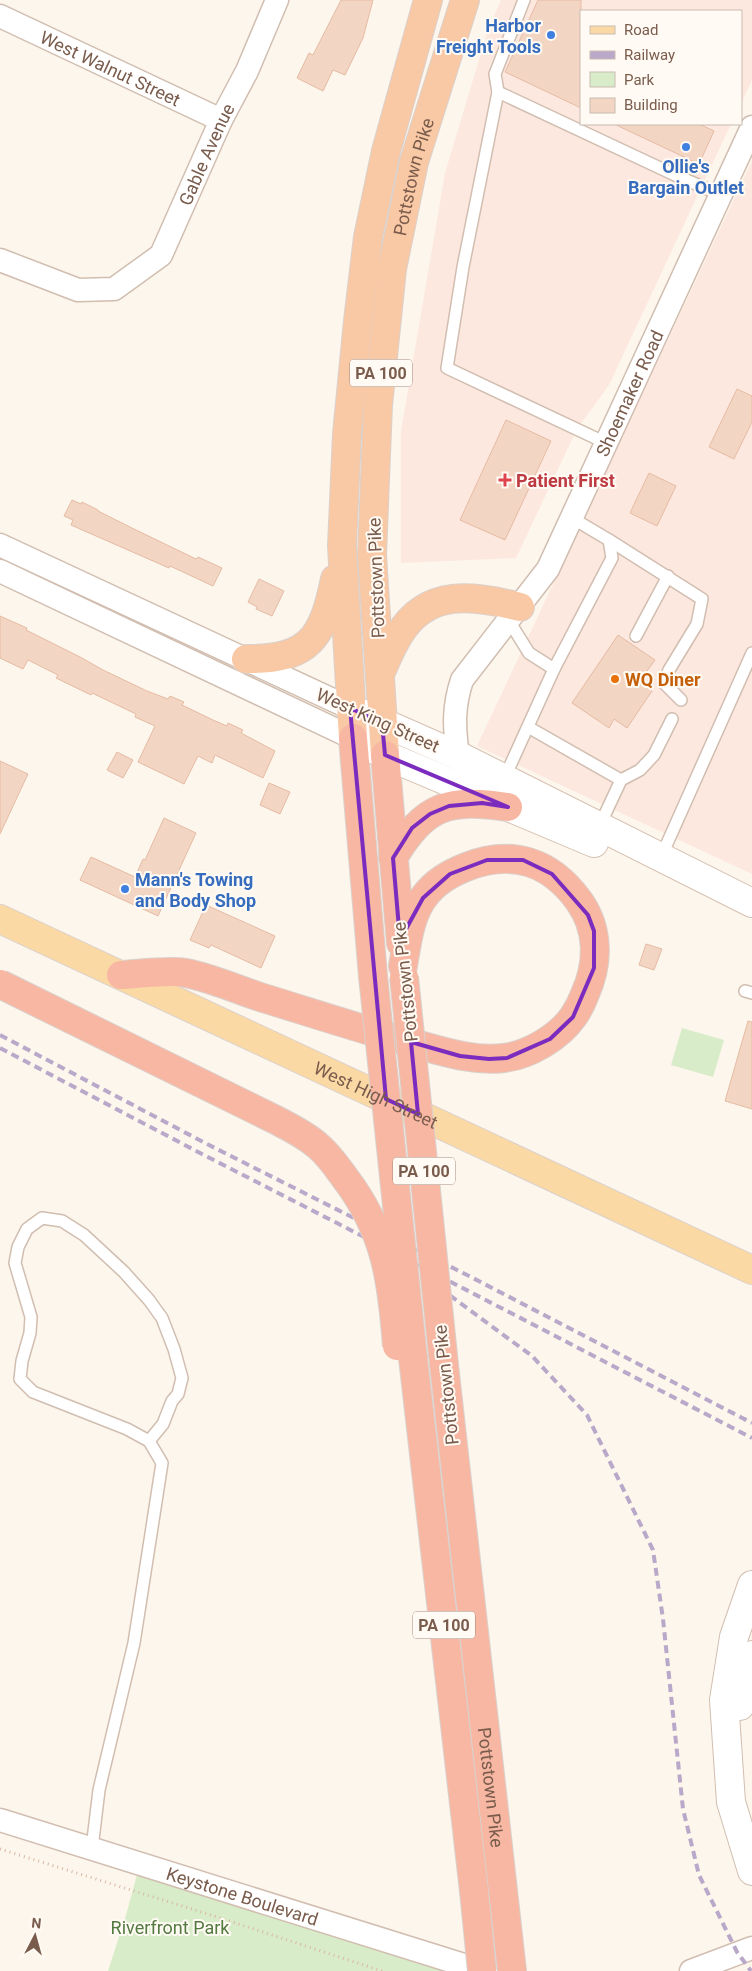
<svg xmlns="http://www.w3.org/2000/svg" width="752" height="1971" viewBox="0 0 752 1971" font-family="Roboto,sans-serif">
<rect width="100%" height="100%" fill="#fdf6ec"/>
<g fill="#fde8e0">
<path d="M501 0H752V80L741 104V11H581V124H731L609 385 577 429 516 558 401 563V431L445 173 488 30Z"/>
<path d="M752 161V874L477 746Z"/>
</g>
<g fill="#d8ecc9">
<path d="M682 1028 724 1040 713 1077 671 1065Z"/>
<path d="M138 1871 471 1971H108L126 1915Z"/>
</g>
<g fill="#f3d5c3" stroke="#e6bba3">
<path d="M341 0H373L363 38 345 75 333 70 323 91 297 78 309 53 313 55Z"/>
<path d="M538 0H581V108L505 72Z"/>
<path d="M614 124H699L714 131 699 164Z"/>
<path d="M737 389 752 396V422L734 459 709 447Z"/>
<path d="M506 420 551 441 505 540 460 520Z"/>
<path d="M649 473 676 486 657 526 630 513Z"/>
<path d="M72 500 81 504 82 502 98 510V511L134 529 196 559 198 557 222 568 213 586 170 566 169 568 71 525 73 520 64 516Z"/>
<path d="M259 579 284 591 272 616 256 609 257 607 248 602Z"/>
<path d="M0 616 27 628 26 630 82 658 103 670 147 691 168 699 170 696 184 702 182 705 213 720 227 726 228 723 243 730 241 733 275 751 263 778 215 755 212 763 198 756 184 784 138 762 155 726 135 717 136 714 92 693 91 695 56 678 58 675 28 660 23 669 0 658Z"/>
<path d="M618 635 655 660 639 682 652 691 627 728 614 719 609 728 572 703Z"/>
<path d="M117 752 133 760 123 778 107 770Z"/>
<path d="M0 761 28 774 0 834Z"/>
<path d="M269 783 290 792 280 814 260 805Z"/>
<path d="M164 818 196 833 158 916 80 880 91 857 135 877 143 859 145 860Z"/>
<path d="M206 905 275 936 261 968 211 945 209 948 190 940Z"/>
<path d="M646 944 662 949 654 970 639 965Z"/>
<path d="M748 1021 752 1022V1109L725 1101Z"/>
</g>
<g fill="none" stroke-linecap="round" stroke-linejoin="round">
<defs>
<g id="service">
<path d="M498 92 495 74 524 0"/>
<path d="M606 443 447 368 463 267 498 92 675 175 721 195"/>
<path d="M609 540 702 599 697 624 669 670 664 683 681 700"/>
<path d="M509 621 529 653 554 669"/>
<path d="M636 636 668 576"/>
<path d="M528 727 621 780"/>
<path d="M504 779 554 669 612 558 609 540 572 518"/>
<path d="M599 827 621 780 640 770 654 755 672 719"/>
<path d="M661 857 752 653"/>
<path d="M745 991 752 993"/>
<path d="M92 1848 99 1790 134 1643 162 1463 149 1441 127 1429 33 1392 20 1379 22 1361 30 1333 31 1317 15 1263 18 1247 27 1229 42 1218 62 1221 84 1235 124 1272 149 1300 162 1318 174 1349 182 1378 178 1394 172 1401 163 1424 149 1441"/>
</g>
<g id="minor">
<path id="s1" d="M0 16 221 120"/>
<path id="s2" d="M0 260 78 290 114 289 161 255 221 120 247 71 277 0"/>
<path d="M0 545 350 708"/>
<path d="M0 571 353 738"/>
<path id="s3" d="M458 756C454 728 453 707 462 680L548 569 752 127"/>
<path id="s4" d="M0 1820 483 1971"/>
<path d="M691 1971 752 1948"/>
</g>
<g id="tertiary">
<path d="M752 1585 734 1637 724 1700 731 1802 752 1871"/>
<path d="M740 1706 743 1684 752 1655"/>
</g>
<g id="secondary">
<path d="M350 708 461 757 752 903"/>
<path d="M353 738 385 755 594 843"/>
</g>
<g id="primary">
<path id="s5" d="M0 919 752 1270"/>
</g>
<g id="trunk">
<path d="M246 659C310 660 323 637 335 579"/>
<path d="M380 674C386 661 391 648 399 635 427 588 474 595 520 607"/>
<path d="M353 738 342 546 347 434 358 321 368 237 386 151 428 0"/>
<path id="s6" d="M385 755 372 555 378 405 392 269 414 162 465 0"/>
</g>
<g id="motorway">
<path d="M353 738 373 976"/>
<path d="M385 755 401 943"/>
<path d="M393 858C425 805 448 798 508 807"/>
<path d="M121 975C138 974 171 970 186 973 211 978 236 989 260 997 309 1012 358 1028 408 1042 439 1050 471 1062 504 1058 529 1055 559 1037 573 1017 578 1010 582 1002 585 994 599 963 599 929 579 901 550 861 512 849 466 867 449 874 435 882 424 897 410 916 407 942 403 966"/>
<path d="M413 1358 474 1891"/>
<path id="s7" d="M444 1365 512 1971"/>
</g>
</defs>
<use href="#service" stroke="#d1beb0" stroke-width="14"/>
<use href="#minor" stroke="#d1beb0" stroke-width="25"/>
<use href="#tertiary" stroke="#d1beb0" stroke-width="30"/>
<use href="#secondary" stroke="#d6c0b0" stroke-width="30"/>
<use href="#primary" stroke="#dad1cd" stroke-width="30"/>
<use href="#trunk" stroke="#dad1cd" stroke-width="30"/>
<use href="#motorway" stroke="#dad1cd" stroke-width="30"/>
<path stroke="#d9b8a5" stroke-width="3" stroke-dasharray="1 4" stroke-linecap="butt" d="M0 1849 214 1916 382 1971"/>
<use href="#service" stroke="#fff" stroke-width="11"/>
<use href="#minor" stroke="#fff" stroke-width="22"/>
<use href="#tertiary" stroke="#fff" stroke-width="28"/>
<use href="#secondary" stroke="#fff" stroke-width="28"/>
<use href="#primary" stroke="#fbd9a5" stroke-width="28"/>
<use href="#trunk" stroke="#f9c8a4" stroke-width="28"/>
<use href="#motorway" stroke="#f7b7a3" stroke-width="28"/>
<g stroke="#b9a8c9" stroke-width="4" stroke-dasharray="8 5" stroke-linecap="butt">
<path d="M0 1035 207 1144 467 1275 752 1423"/>
<path d="M0 1048 202 1154 370 1240 752 1438"/>
<path d="M429 1280 532 1356 587 1415 653 1550 663 1619 683 1809 699 1875 737 1952 751 1971"/>
</g>
<defs>
<g id="motorway-bridge">
<path d="M373 976 413 1358"/>
<path d="M404 977 444 1365"/>
<path d="M0 984 276 1120C291 1128 306 1135 318 1146 329 1155 337 1167 345 1178 386 1232 392 1280 397 1346"/>
<path d="M474 1891 482 1971"/>
</g>
</defs>
<use href="#motorway-bridge" stroke="#dad1cd" stroke-width="30" stroke-linecap="butt"/>
<use href="#motorway-bridge" stroke="#f7b7a3" stroke-width="28"/>
</g>
<path fill="none" stroke="#7b2cbf" stroke-width="4" stroke-linejoin="round" d="M350 708 382 723 385 755 508 807 482 803 449 806 430 814 412 828 393 858 400 940 423 898 450 874 487 860H523L552 874 588 915 594 931V968L573 1017 550 1039 507 1058 489 1059 460 1056 411 1042 418 1114 386 1099Z"/>
<g fill="#3f7fe0" stroke="#fffaf3" stroke-width="2">
<circle cx="551" cy="35" r="5"/>
<circle cx="686" cy="147" r="5"/>
<circle cx="125" cy="889" r="5"/>
</g>
<path fill="#e0444e" stroke="#fffaf3" stroke-width="2" d="M502.5 472.5h5v5h5v5h-5v5h-5v-5h-5v-5h5z"/>
<circle fill="#e8710a" stroke="#fffaf3" stroke-width="2" cx="615" cy="679" r="5"/>
<g text-anchor="middle" dominant-baseline="central" stroke-width="4" stroke-linejoin="round" paint-order="stroke">
<g fill="#fffaf3" stroke="#a28b7f" stroke-width="1">
<rect x="350" y="359.5" width="62" height="27" rx="4"/>
<rect x="393" y="1157.5" width="62" height="27" rx="4"/>
<rect x="413" y="1611.5" width="62" height="27" rx="4"/>
</g>
<g font-size="16" font-weight="bold" fill="#7a5c4d">
<text x="381" y="373">PA 100</text>
<text x="424" y="1171">PA 100</text>
<text x="444" y="1625">PA 100</text>
</g>
<g font-size="18" font-weight="bold" fill="#366cbe" stroke="#fffaf3" text-anchor="end">
<text x="541" y="25">Harbor<tspan x="541" dy="21">Freight Tools</tspan></text>
<text x="686" y="166" text-anchor="middle">Ollie's<tspan x="686" dy="21">Bargain Outlet</tspan></text>
<text x="135" y="879" text-anchor="start">Mann's Towing<tspan x="135" dy="21">and Body Shop</tspan></text>
</g>
<g font-size="18" fill="#7a5c4d" stroke="#fffaf3">
<text stroke="none"><textPath href="#s1" startOffset="122">West Walnut Street</textPath></text>
<text stroke="none"><textPath href="#s2" startOffset="288">Gable Avenue</textPath></text>
<text stroke="none"><textPath href="#s6" startOffset="582">Pottstown Pike</textPath></text>
<text stroke="none"><textPath href="#s3" startOffset="411">Shoemaker Road</textPath></text>
<text transform="translate(376 578) rotate(-92)">Pottstown Pike</text>
<text transform="translate(378 720) rotate(24)">West King Street</text>
<text transform="translate(405 982) rotate(-96)">Pottstown Pike</text>
<text stroke="none"><textPath href="#s5" startOffset="415">West High Street</textPath></text>
<text transform="translate(446 1385) rotate(-96)">Pottstown Pike</text>
<text stroke="none"><textPath href="#s7" startOffset="425">Pottstown Pike</textPath></text>
<text stroke="none"><textPath href="#s4" startOffset="254">Keystone Boulevard</textPath></text>
</g>
<g font-size="18" font-weight="bold" fill="#be3a42" stroke="#fffaf3" text-anchor="start">
<text x="516" y="480">Patient First</text>
</g>
<g font-size="18" font-weight="bold" fill="#c56008" stroke="#fffaf3" text-anchor="start">
<text x="625" y="679">WQ Diner</text>
</g>
<g font-size="18" fill="#537a41" stroke="#fffaf3">
<text x="170" y="1927">Riverfront Park</text>
</g>
</g>
<rect x="580" y="10" width="162" height="115" fill="#fffaf3" stroke="#cabbb1"/>
<rect x="590" y="26" width="25" height="8" fill="#fbd9a5" stroke="#cabbb1"/>
<text x="624" y="35" font-size="15" fill="#7a5c4d">Road</text>
<rect x="590" y="51" width="25" height="8" fill="#b9a8c9" stroke="#cabbb1"/>
<text x="624" y="60" font-size="15" fill="#7a5c4d">Railway</text>
<rect x="590" y="72" width="25" height="15" fill="#d8ecc9" stroke="#cabbb1"/>
<text x="624" y="85" font-size="15" fill="#7a5c4d">Park</text>
<rect x="590" y="98" width="25" height="15" fill="#f3d5c3" stroke="#cabbb1"/>
<text x="624" y="110" font-size="15" fill="#7a5c4d">Building</text>
<g transform="translate(35 1936) rotate(6)" stroke="#fffaf3" stroke-width="4" paint-order="stroke">
<path d="M0-4L9 19L0 12L-9 19Z" fill="#7a5c4d"/>
<text y="-8" font-size="14" font-weight="bold" text-anchor="middle" fill="#7a5c4d">N</text>
</g>
</svg>
